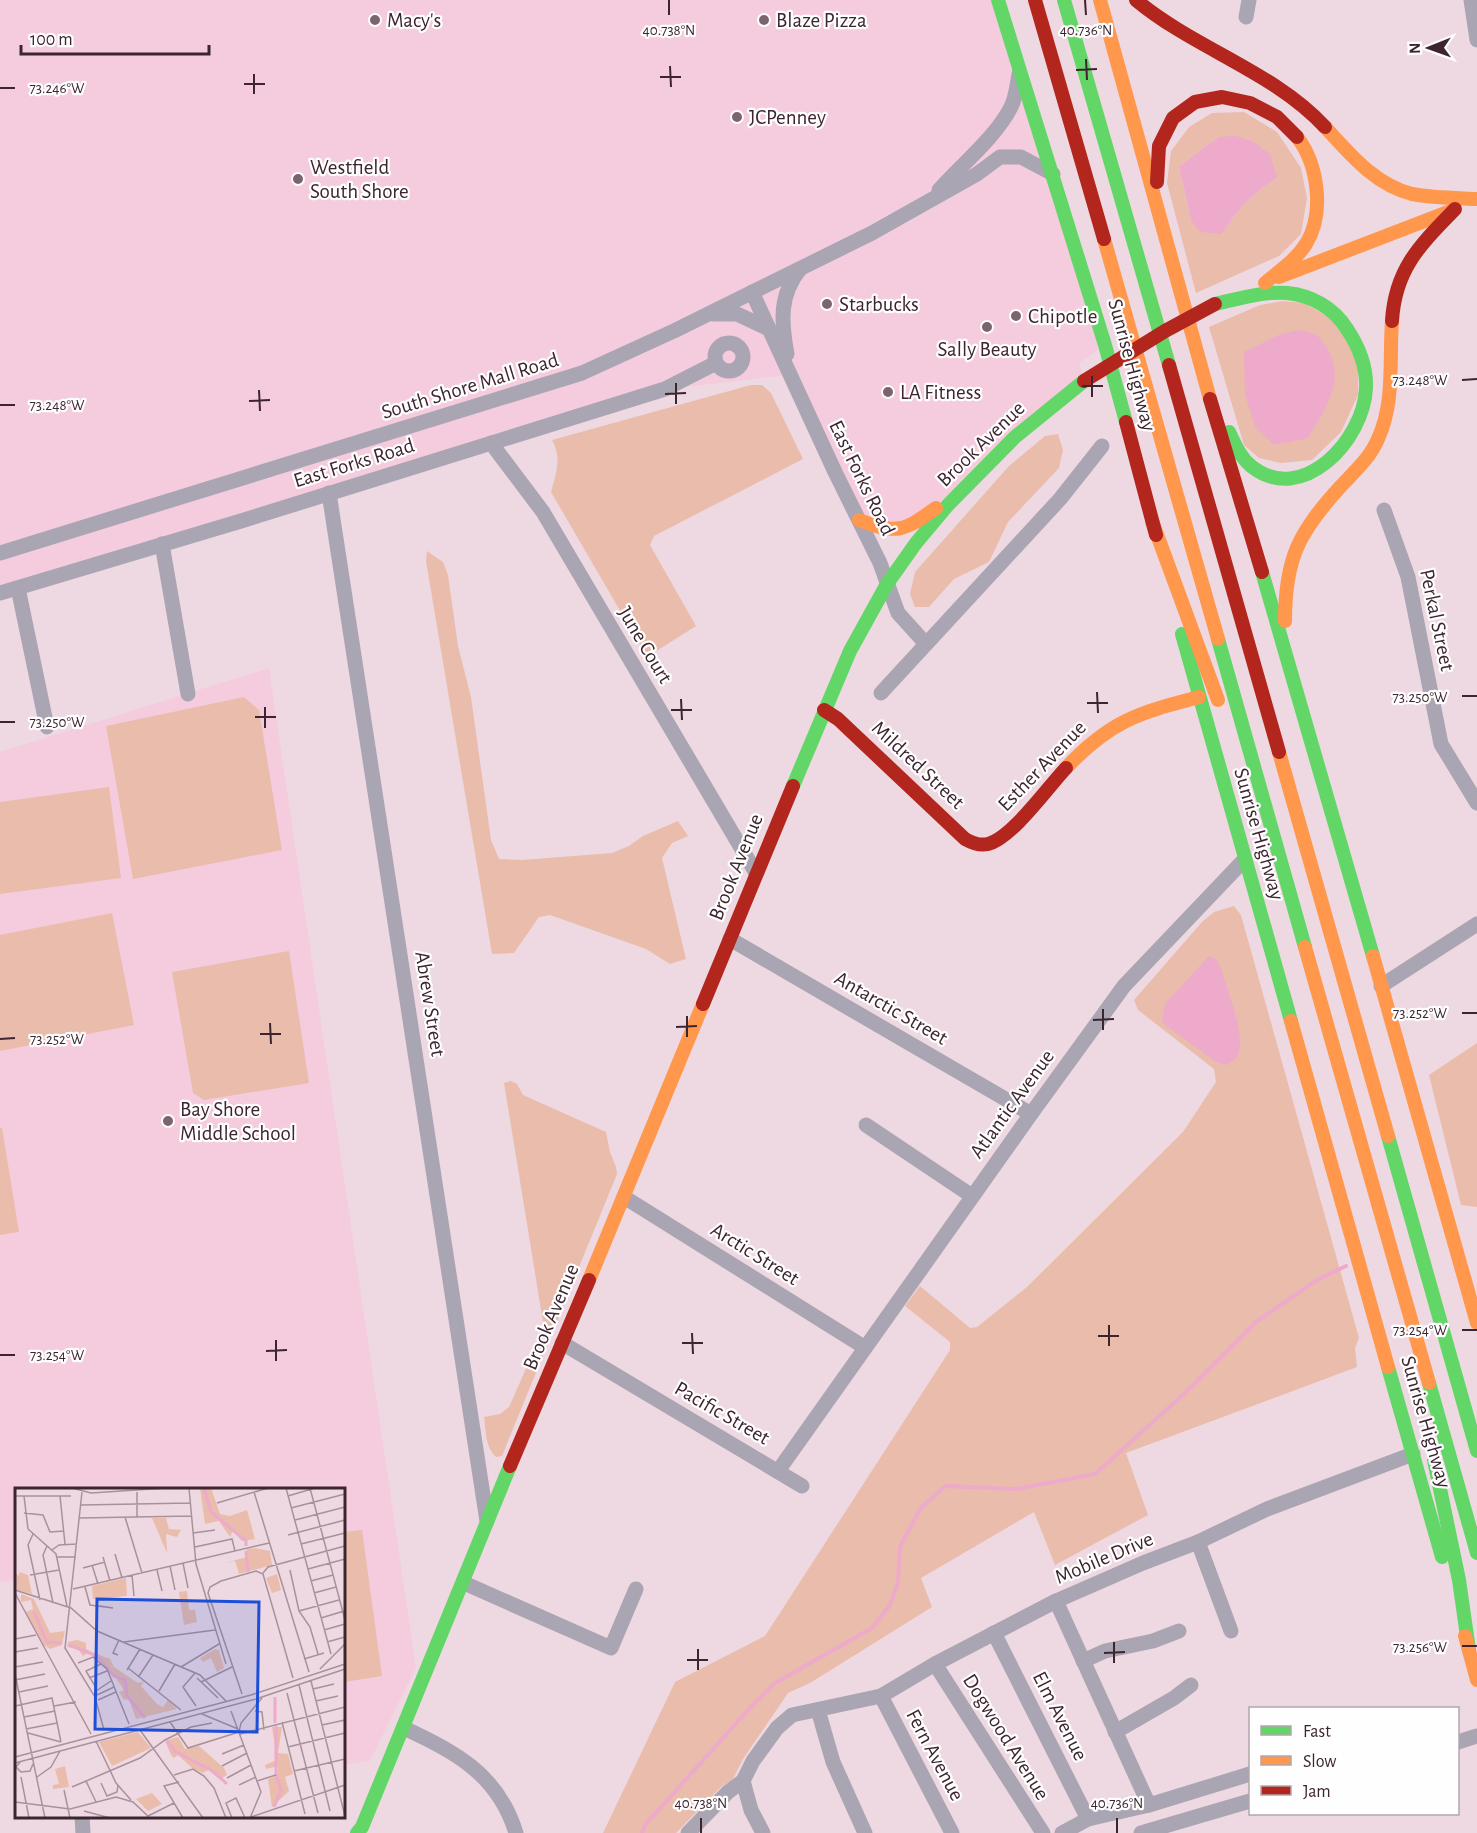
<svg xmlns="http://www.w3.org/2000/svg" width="1477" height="1833" viewBox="0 0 1477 1833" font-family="'Alegreya Sans',sans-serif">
<rect width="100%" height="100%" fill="#eed9e2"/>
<g fill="#f5ccde">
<path d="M0 0H998L1105 345 1079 363 1084 381 910 527 859 520 790 375 665 389 0 593Z"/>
<path d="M269 668 416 1668 370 1761 344 1765V1490H16V1580L0 1582V752Z"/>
</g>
<g fill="#eabcab" fill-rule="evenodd">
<path d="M1244 112 1277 132 1301 168 1307 198 1301 234 1279 256 1196 293 1167 183 1171 151 1189 127 1212 113ZM1219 137 1277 178C1252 194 1238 209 1222 234L1191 220 1179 167 1204 147Z"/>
<path d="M1283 301 1304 303 1337 322 1358 364V395L1341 432 1312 460 1281 463 1259 458 1244 445 1209 327 1260 305Z"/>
<path d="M751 385H762L771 393 803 459 654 536 650 545 696 626 647 657 551 492C556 474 562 457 552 440Z"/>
<path d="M1058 434 1063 450 1059 468 1008 522 989 562 954 579 929 607H915L910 594 915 572 1009 466 1045 436Z"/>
<path d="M427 551 443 562 448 575 458 646 471 697 491 840 499 859 522 860 612 853 629 846 643 836 678 821 688 836 672 843 662 858 686 959 670 964 646 949 550 915 539 917 514 953 492 954 426 561Z"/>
<path d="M244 697 259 710 282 850 133 879 106 726Z"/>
<path d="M109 787 121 878 0 894V802Z"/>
<path d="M1234 906 1241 915 1359 1338 1355 1348 1357 1367 1126 1453 1148 1515 1055 1565 1034 1512 921 1578 932 1607 810 1683 788 1693 743 1759 733 1779 721 1787 676 1833H603L675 1682 765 1636 950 1350V1342L905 1306 920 1286 970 1328 977 1327 1027 1287 1183 1132 1216 1082 1214 1069 1138 1010 1134 1000 1202 922 1214 912Z"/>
<path d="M112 913 134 1025 0 1051V935Z"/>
<path d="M289 951 309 1083 204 1100 193 1093 172 972Z"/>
<path d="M1477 1043V1207L1461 1205 1429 1075Z"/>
<path d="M511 1081 517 1084 523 1095 606 1132 610 1152 616 1167 617 1174 502 1456 496 1457C485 1446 486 1431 484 1417L500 1414 509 1407 541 1335 543 1322 504 1083Z"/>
<path d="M0 1128H2L19 1232 0 1235Z"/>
<path d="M362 1530 382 1676 344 1682V1532Z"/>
</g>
<g fill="#edaaca">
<path d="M1235 136 1252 141 1270 154 1277 178C1252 194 1238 209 1222 234L1200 232 1191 220 1179 167 1204 147 1219 137Z"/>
<path d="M1297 330C1315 333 1317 333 1327 348 1347 379 1324 411 1308 438L1274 445 1255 427 1245 394 1244 352 1279 335Z"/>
<path d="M1209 956 1216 959 1221 968C1227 991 1244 1029 1239 1051 1238 1058 1232 1061 1227 1065L1216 1062 1164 1024 1162 1019 1165 1004Z"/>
</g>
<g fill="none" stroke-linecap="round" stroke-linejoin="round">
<path stroke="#edaaca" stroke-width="4" d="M642 1833 645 1825 749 1709 775 1683 872 1628 890 1605 898 1582 900 1547 920 1509 945 1486 1016 1489 1095 1474 1185 1393 1256 1322 1317 1280 1346 1266"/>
<g stroke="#aaa5b2" stroke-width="15">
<path d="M1471 0 1477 40"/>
<path d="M1246 17 1249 0"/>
<path d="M939 190C961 165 996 137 1011 107 1016 97 1017 85 1019 74"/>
<path d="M752 292 835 472 880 563 898 613 926 644"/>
<path d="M713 314H737L769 329"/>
<circle cx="729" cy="357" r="14"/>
<path d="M787 354C781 322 779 295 800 269"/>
<path d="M491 443 543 512 756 873"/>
<path d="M329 493 487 1521"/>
<path d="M1384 510 1408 577 1441 744 1477 803"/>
<path d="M162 544 188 694"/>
<path d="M0 553 582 373 676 330 872 233 977 174 1000 157H1021L1053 174"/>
<path d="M18 588 47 727"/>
<path d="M0 593 241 521 665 389 716 363"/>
<path d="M881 693 1060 499 1102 446"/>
<path d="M730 939 1031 1114"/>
<path d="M1381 986 1477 924"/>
<path d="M866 1125 972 1196"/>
<path d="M624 1197 864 1347"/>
<path d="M562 1343 802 1486"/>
<path d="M778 1471 1031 1114 1124 986 1245 859"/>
<path d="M1198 1542 1231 1631"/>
<path d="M464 1583 611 1648 636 1589"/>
<path d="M1056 1601 1149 1805"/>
<path d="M994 1633 1088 1819"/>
<path d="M1083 1661 1105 1651 1153 1641 1179 1631"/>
<path d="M935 1664 1043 1833"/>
<path d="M881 1696 952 1833"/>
<path d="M818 1710 833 1762 865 1833"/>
<path d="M404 1728C455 1752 498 1774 516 1833"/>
<path d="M1115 1732 1174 1698 1191 1685"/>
<path d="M1458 1742 1477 1736"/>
<path d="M82 1816 83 1833"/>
<path d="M688 1833 728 1792 743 1781"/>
<path d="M763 1833 751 1810 743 1781 753 1761 777 1728 792 1715 881 1696 935 1664 1056 1601 1143 1563 1198 1542 1267 1509 1413 1454"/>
<path d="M1062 1833 1088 1819 1149 1805 1250 1774"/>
<path d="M1141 1833 1250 1801"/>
</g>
<g stroke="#63d668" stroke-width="14">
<path d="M998 0 1105 345 1126 422"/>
<path d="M1064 0 1169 365"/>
<path d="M1215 304C1238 299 1263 291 1287 293 1311 295 1334 308 1347 329 1359 347 1367 366 1366 388 1364 440 1302 507 1251 466 1240 457 1235 444 1229 432"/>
<path d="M1262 572 1373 956"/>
<path d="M1182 634 1291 1021"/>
<path d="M1218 639 1305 947"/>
<path d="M793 786 850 651 887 584 916 543 947 506 1015 437 1084 381"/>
<path d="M1388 1136 1477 1451"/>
<path d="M1388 1367 1442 1557"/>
<path d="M1429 1383 1477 1553"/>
<path d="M1434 1460 1459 1580 1469 1650"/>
<path d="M357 1833 362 1827 510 1466"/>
</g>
<g stroke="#ff974d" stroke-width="14">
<path d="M1100 0 1210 399"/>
<path d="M1325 127C1350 154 1375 185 1412 194 1433 198 1455 198 1477 199"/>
<path d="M1104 239 1218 639"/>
<path d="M1279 277 1448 212"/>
<path d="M1265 283C1279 271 1296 260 1306 244 1325 213 1318 164 1297 137"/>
<path d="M859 520C897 535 904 531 936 508"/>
<path d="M1152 521 1218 700"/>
<path d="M1285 621C1285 558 1299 532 1341 486 1355 471 1370 458 1378 439 1395 402 1389 361 1392 321"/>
<path d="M1279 752 1388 1136"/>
<path d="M1066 768C1110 721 1138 713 1199 697"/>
<path d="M1305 947 1429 1383"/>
<path d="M1373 956 1477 1323"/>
<path d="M1291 1021 1388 1367"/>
<path d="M589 1280 703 1004"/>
<path d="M1465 1636 1477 1680"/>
</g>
<g stroke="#b3261e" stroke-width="14">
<path d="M1035 0 1104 239"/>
<path d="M1136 0C1195 49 1273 71 1325 127"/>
<path d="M1157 182 1159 146 1173 118 1195 102 1222 97 1250 103 1277 117 1297 137"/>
<path d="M1392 321C1395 269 1420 245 1455 209"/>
<path d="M1169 365 1279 752"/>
<path d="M1210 399 1262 572"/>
<path d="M1126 422 1156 535"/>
<path d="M824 710 838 719 965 839C972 843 980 846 988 844 1012 838 1048 787 1066 768"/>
<path d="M703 1004 793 786"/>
<path d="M510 1466 589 1280"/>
</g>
<path stroke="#b3261e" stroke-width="14" d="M1084 381 1165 331 1215 304"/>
</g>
<path fill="none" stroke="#3d2530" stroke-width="2" d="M669 0V15M1085 0 1086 15M1086 59 1087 80M670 66 671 87M1076 70 1097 69M254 74V94M660 77H681M244 84H265M0 88H15M1092 376V397M1462 380 1477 379M676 383V404M1082 386H1103M259 390 260 411M665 394 686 393M249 401 270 400M0 405H15M1097 692 1098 713M1462 696H1477M681 699 682 720M1087 703H1108M265 707V728M671 710H692M255 717H276M0 722H15M1103 1009V1030M1462 1013H1477M687 1016V1037M1093 1020 1114 1019M270 1023 271 1044M676 1027 697 1026M260 1034H281M0 1039 15 1038M1109 1325V1346M1462 1330H1477M692 1333 693 1354M1098 1336H1119M276 1340V1361M682 1343H703M266 1351 287 1350M0 1355H15M1114 1642V1663M1462 1646H1477M698 1649V1670M1104 1653 1125 1652M687 1660H708M701 1818V1833M1117 1818V1833"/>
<g fill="#7b646e" stroke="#fefefe" stroke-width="2">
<circle cx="375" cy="20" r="6"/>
<circle cx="764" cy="20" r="6"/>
<circle cx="737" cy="117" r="6"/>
<circle cx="298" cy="179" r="6"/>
<circle cx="827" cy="304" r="6"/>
<circle cx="1016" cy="316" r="6"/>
<circle cx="987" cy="327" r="6"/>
<circle cx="888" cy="392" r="6"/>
<circle cx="168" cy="1121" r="6"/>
</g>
<g text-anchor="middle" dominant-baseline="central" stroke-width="4.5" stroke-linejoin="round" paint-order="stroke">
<g font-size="21" fill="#3d2530" stroke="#fefefe" text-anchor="start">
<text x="387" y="20">Macy's</text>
<text x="776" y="20">Blaze Pizza</text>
<text x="749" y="117">JCPenney</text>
<text x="310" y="167">Westfield<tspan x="310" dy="24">South Shore</tspan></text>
<text x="839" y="304">Starbucks</text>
<text x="1028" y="316">Chipotle</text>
<text x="987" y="349" text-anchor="middle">Sally Beauty</text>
<text x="900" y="392">LA Fitness</text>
<text x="180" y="1109">Bay Shore<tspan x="180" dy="24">Middle School</tspan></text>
</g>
<g font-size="21" fill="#3d2530" stroke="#fefefe">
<text transform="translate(1132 365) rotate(75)">Sunrise Highway</text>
<text transform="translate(470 386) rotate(-17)">South Shore Mall Road</text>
<text transform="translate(981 444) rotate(-44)">Brook Avenue</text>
<text transform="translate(354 463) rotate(-17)">East Forks Road</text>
<text transform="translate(862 478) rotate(64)">East Forks Road</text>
<text transform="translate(1437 620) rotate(78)">Perkal Street</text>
<text transform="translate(645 645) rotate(59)">June Court</text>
<text transform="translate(918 765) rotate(43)">Mildred Street</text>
<text transform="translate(1042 766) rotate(-46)">Esther Avenue</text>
<text transform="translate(1259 834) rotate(74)">Sunrise Highway</text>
<text transform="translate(736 867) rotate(-68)">Brook Avenue</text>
<text transform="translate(430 1004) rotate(81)">Abrew Street</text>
<text transform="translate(891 1008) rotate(30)">Antarctic Street</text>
<text transform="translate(1012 1104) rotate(-54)">Atlantic Avenue</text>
<text transform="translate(755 1254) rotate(32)">Arctic Street</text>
<text transform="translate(551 1317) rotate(-67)">Brook Avenue</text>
<text transform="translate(722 1413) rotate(30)">Pacific Street</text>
<text transform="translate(1426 1422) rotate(74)">Sunrise Highway</text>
<text transform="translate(1104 1558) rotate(-23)">Mobile Drive</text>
<text transform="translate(1060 1716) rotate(63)">Elm Avenue</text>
<text transform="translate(1006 1737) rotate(58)">Dogwood Avenue</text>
<text transform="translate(935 1755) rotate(62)">Fern Avenue</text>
</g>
</g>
<g transform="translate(15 1488)">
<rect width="330" height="330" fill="#eed9e2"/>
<path d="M185 0H196L205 26 215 28 232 22 240 51 227 53 218 43 215 49 204 33 190 36ZM137 30H151L154 41 166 42 162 49 151 46 152 65ZM240 60 255 63 257 77 224 86 220 73 210 75 232 69V61ZM0 83 3 88 5 84 13 87 17 106 2 102ZM262 86 266 102 257 105 251 90ZM111 90 112 108 78 111 77 98ZM172 103 174 122H180L182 134 169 137 164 104ZM6 106 19 111 35 145 50 143 47 157 35 161 29 157 11 124 18 121 16 112 6 114ZM62 152 71 155V161L79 165 95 171 99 179 123 195 129 193 126 198 142 216 148 219 153 212 162 221 121 231 114 211 109 212 104 204 109 202 94 180 73 165 68 168 63 161 52 159 53 154ZM200 161 204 162 209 180 202 184 196 170 188 174 185 170ZM257 239H267L263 265 273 266 278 286 270 289 274 303 257 319 253 291 262 288 263 278 251 281 250 277 262 272ZM123 244 136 260 97 278 84 254ZM163 249 170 261 184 258 209 280 212 287 205 291 208 294 193 282 188 285 177 280 163 267 159 270 156 267 150 253ZM50 278 54 299 38 301V297L44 296 40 281ZM137 305 147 316 133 323 121 311Z" fill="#eabcab"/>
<path fill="none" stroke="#edaaca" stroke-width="3" d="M189 0 196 24 231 53V58M231 63 233 84M19 124 32 154 46 155M54 157 82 168 99 188 110 192 112 208 130 230M260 235V209M152 253 161 264 198 283 212 296M259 319 266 302 261 287V238"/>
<path fill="none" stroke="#a7919b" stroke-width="1.5" d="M57 0 76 5 152 0M174 0 181 76 211 176M271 0 316 166M295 0 330 132M67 4 50 160 80 209 89 242M122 4V29M239 4 294 184M0 8H56M9 8 13 41 41 66 52 118M45 8 50 56M273 8 300 0M202 15 253 0M66 17 175 15M276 20 330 6M9 25 28 27 35 44 49 43M110 29 127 85M64 30 176 28M280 32 330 19M178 45 200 42M18 46 13 57 25 112M273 47 330 32M286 56 330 45M32 58 28 67 38 115M180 59 217 51 220 63M37 62 44 57 62 56M100 66 107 90M42 69H61M88 69 95 93M168 75 173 100M77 77 83 96M155 78 160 102M68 80 90 74M293 81 330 71M142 82 147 103M275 82 284 123 295 139 303 166M248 85 253 79 330 58M15 87 44 82M117 87 119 108M296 93 318 87M70 99 75 117 98 120 85 118M58 101 254 55M0 102 56 120 82 143 185 187 211 213M0 105 76 246M299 105 321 99M284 123 324 112M306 130 329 123M309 142 330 136M0 151 21 147M109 154 200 142M312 154 330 149M0 164 23 160M103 167 98 165 104 152M289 171 309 165M63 175 78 169 86 176M0 179 28 174M166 179 204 156M113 180 166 222M305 181 330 156M112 182 125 161M180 185 168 199 181 218M0 186 30 330M124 188 138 167M74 190 92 183M182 190 203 210M0 192 30 186M296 193 330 328M186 194 217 179M284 197 315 323M80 198 71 183 86 176 92 181 114 236M298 201 319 196M144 203 160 176M4 204 33 198M272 205 303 325M227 206 193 105 195 99 206 93 241 83 248 86 278 190M82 207 81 203 96 193M82 207 99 199M83 212 101 204M301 213 323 208M0 218 37 210 46 254M39 218 61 214M216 223 246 304 235 330M240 223 247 224 249 242M187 226 223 241M9 229 40 223M155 234 173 260 224 244M267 234 290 326M307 237 330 232M11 241 42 235M125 242 188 330M224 244 226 235 247 210M13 245 46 254M225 246 330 219M81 253 101 295 116 312M273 259 330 245M207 266 229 257M0 269 236 207 330 176M6 273 1 279 6 284 15 283 18 276M0 275 241 211 330 181M207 278 232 265M279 283 330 271M159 287 178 281 189 288 199 300 211 330M6 289 14 330M22 289 36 279 45 263M212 290 236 277M71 293 81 314M242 293 261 287M164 294 149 298 168 330M86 295 92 308 102 304 103 297M224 297 241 289M57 299 125 270 150 252 176 239 197 235M49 302 55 330M0 314 55 321 101 309 118 314 135 330M69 323 95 330M133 328 159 315M236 329 330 297M217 330 211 315 221 310 230 330"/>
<path fill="#1d4ed8" fill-opacity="0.15" stroke="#1d4ed8" stroke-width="3" d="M82 111 244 114 242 244 80 241Z"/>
<rect width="330" height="330" fill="none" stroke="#3d2530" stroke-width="3"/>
</g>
<g font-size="15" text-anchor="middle" fill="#3d2530" stroke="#fefefe" stroke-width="4.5" stroke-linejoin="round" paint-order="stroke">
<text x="669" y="35">40.738°N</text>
<text x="1086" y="35">40.736°N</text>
<text x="57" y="93">73.246°W</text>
<text x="1420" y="385">73.248°W</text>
<text x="57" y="410">73.248°W</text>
<text x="1420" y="702">73.250°W</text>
<text x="57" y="727">73.250°W</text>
<text x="1420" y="1018">73.252°W</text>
<text x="57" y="1044">73.252°W</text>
<text x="1420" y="1335">73.254°W</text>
<text x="57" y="1360">73.254°W</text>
<text x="1420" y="1652">73.256°W</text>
<text x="701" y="1808">40.738°N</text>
<text x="1117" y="1808">40.736°N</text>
</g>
<rect x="1249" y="1707" width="210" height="108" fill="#fefefe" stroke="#b1a7ac" stroke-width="1.5"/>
<rect x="1261" y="1726" width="30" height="9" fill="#63d668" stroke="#b1a7ac" stroke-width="1.5"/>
<text x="1303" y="1737" font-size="18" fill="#3d2530">Fast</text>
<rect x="1261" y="1756" width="30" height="9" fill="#ff974d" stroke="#b1a7ac" stroke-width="1.5"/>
<text x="1303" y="1767" font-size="18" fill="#3d2530">Slow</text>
<rect x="1261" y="1786" width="30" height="9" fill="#b3261e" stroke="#b1a7ac" stroke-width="1.5"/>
<text x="1303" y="1797" font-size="18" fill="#3d2530">Jam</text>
<g transform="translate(1429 48) rotate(269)" stroke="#fefefe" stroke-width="4.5" paint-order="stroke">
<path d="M0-4.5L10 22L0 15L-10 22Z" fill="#3d2530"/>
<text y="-9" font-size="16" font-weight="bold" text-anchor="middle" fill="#3d2530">N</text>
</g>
<path d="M21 45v9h188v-9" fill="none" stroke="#3d2530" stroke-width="3"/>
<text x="30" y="45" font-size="18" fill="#3d2530" stroke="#fefefe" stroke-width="4.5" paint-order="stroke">100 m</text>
</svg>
